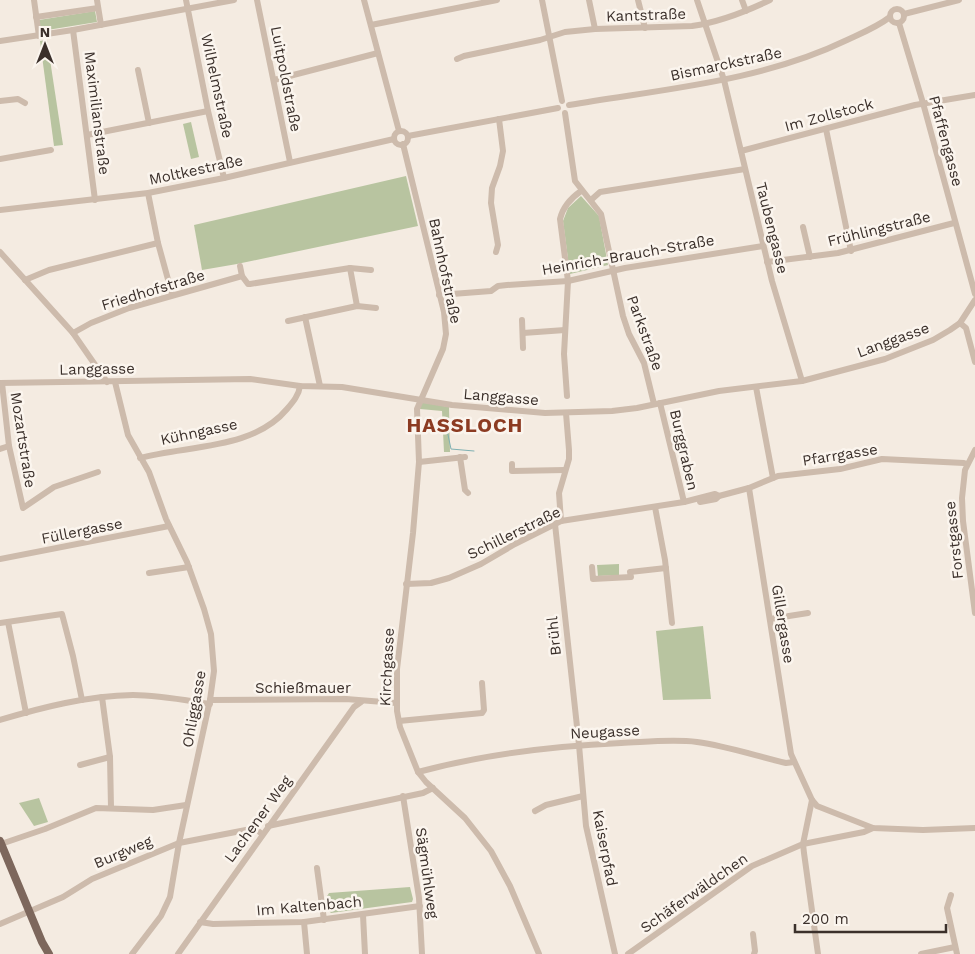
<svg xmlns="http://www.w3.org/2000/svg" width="975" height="954" viewBox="0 0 975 954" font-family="'Work Sans',sans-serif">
<rect width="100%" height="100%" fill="#f4ebe1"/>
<g fill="#b8c4a0">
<path d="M95 11 97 22 41 31 39 20Z"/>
<path d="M47 40 63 145 54 146 40 41Z"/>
<path d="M191 122 199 157 191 159 183 124Z"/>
<path d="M406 176 418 226 237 264 202 270 194 225Z"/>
<path d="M581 196 599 216 608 265 570 274 563 221 568 208Z"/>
<path d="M421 402 449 407 450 452H444L442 411 420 409Z"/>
<path d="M619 564V575L598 576 597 565Z"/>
<path d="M703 626 711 699 663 700 656 631Z"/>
<path d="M39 798 48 822 34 826 19 803Z"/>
<path d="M410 887 413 899 412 902 331 913 329 911 326 898 329 893Z"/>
</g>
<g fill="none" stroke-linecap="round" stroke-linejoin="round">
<path stroke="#7fb0b2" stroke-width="1" d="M447 430 451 449 474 451"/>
<g stroke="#cdbbac" stroke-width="6">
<path d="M34 0 39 36"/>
<path d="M97 0 101 25"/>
<path d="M186 0 208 111 224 178"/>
<path d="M257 0 290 162"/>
<path d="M364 0 399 131"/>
<path d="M542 0 562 101"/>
<path d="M589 0 595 29"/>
<path d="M638 0 645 28"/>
<path d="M697 0 724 80 772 281 802 381"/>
<path d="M742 0 746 11"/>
<circle cx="897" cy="16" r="7"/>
<path d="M904 14 959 0"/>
<path d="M36 17 98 8"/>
<path d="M899 23 923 103 975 294"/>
<path d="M371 25 497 0"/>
<path d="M73 30 95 200"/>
<path d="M0 41 73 30 234 0"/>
<path d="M457 59 464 56 540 40 565 32 595 29 692 26C719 22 745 12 770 0"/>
<path d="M138 70 149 123"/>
<path d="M274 80 378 53"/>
<path d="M0 101 18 99 25 103"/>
<path d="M569 105C662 89 760 82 847 40 862 33 877 27 890 17"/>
<path d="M565 113 575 181 601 214 623 316 629 334 644 363 654 404"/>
<path d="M826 129 851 251"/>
<circle cx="401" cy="138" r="7"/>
<path d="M87 135 208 111"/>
<path d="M408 136 558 108"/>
<path d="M403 144 444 312 446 334 443 349 417 409 419 462 413 533 397 669V711L400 727 418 772 426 782 465 818 491 851 510 886 539 954"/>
<path d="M741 151 915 105 975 95"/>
<path d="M0 159 51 150"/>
<path d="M148 193 158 243 172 294"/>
<path d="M591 200 600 192 745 169"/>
<path d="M0 210 148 193 224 178 394 139"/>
<path d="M803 227 810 257"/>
<path d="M0 252 73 333 107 382"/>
<path d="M496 252 498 245 491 203 492 188 500 166 503 151 499 119"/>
<path d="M767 262 838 253 954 223"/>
<path d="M240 266 242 276 248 284H250L350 268 371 270"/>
<path d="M350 268 357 306"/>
<path d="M25 280 49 270 158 243"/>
<path d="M439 295 491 291 498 286 507 285 568 281 625 268 763 246"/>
<path d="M305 317 320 386"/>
<path d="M522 320 523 348"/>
<path d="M288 321 357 306 376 308"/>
<path d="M960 323 966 328 975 362"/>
<path d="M73 333 91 323 129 308 242 276"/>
<path d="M523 333 565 330"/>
<path d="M115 382 128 435 149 472 166 519 187 562 204 609 211 634 214 671 210 700 179 843 170 897 161 916 132 954"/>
<path d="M0 383 250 379 300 386 342 387 452 405 545 413 612 411 637 408 719 391 802 381 885 359 933 340 950 330 960 323 975 300"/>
<path d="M2 383 9 446 23 508 54 487 98 472"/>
<path d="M756 387 773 478"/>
<path d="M567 396 564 354 568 281 560 219C563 206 571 198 581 191"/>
<path d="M660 403 684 502"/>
<path d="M0 449 9 446"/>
<path d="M975 450 965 470 962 498 963 521 975 613"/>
<path d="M460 457 465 490 468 493"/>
<path d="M140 458C188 445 253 450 287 409 293 402 299 395 300 386"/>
<path d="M419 462 465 457"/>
<path d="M512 464V471L565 470"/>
<path d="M749 488 791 754 812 800 817 806 873 828 923 830 975 828"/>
<path d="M700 502 716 499 719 496 749 488 778 476 840 469 882 459 964 463 967 464"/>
<path d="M655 507 665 560 672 623"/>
<path d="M561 521 559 493 569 459V450L566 413"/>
<path d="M555 524 579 745 586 826 615 954"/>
<path d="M0 559 169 526"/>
<path d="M592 567 593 579 631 577 630 572 666 568"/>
<path d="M149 573 189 567"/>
<path d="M406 584 431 583 449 578 481 564 515 544 561 521 684 502 715 494 719 496"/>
<path d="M770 619 808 613"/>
<path d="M8 622 26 713"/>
<path d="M0 623 62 614 73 656 82 700"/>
<path d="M102 697 110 757 111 807"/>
<path d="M210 700 346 699 396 703"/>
<path d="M0 720C43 707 87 696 133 695 158 695 184 700 210 704"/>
<path d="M399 721 482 713 484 710 482 683"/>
<path d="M80 765 110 757"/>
<path d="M418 772C485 754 553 746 621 743 646 742 672 739 697 742 727 746 756 756 786 763L794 762"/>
<path d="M403 796 419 898 422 954"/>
<path d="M812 800 803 844 804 853 818 954"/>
<path d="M535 811 546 805 583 796"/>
<path d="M268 826 423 793 433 788"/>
<path d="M1 844 45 829 96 808 153 810 186 805"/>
<path d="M317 868 324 920"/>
<path d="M951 895 947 908 957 954"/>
<path d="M363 915 365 954"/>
<path d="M200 922 213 924 304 922 420 906"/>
<path d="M304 922 307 954"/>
<path d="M0 924 63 897 92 879 179 843 251 829 257 830 262 834"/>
<path d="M753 934 755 951 754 954"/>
<path d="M178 954 354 707 361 702"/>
<path d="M628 954 752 866 803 844 864 832 873 828"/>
<path d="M921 954 955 947"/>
</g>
<path stroke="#7d675c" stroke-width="8" d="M0 841 42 942 49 954"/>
</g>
<g text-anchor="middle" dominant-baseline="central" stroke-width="5" stroke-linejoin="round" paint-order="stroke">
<g font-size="15" fill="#3b302b" stroke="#fbf5ee">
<text transform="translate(646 15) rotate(-2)">Kantstraße</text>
<text transform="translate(726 64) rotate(-12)">Bismarckstraße</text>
<text transform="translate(286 79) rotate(79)">Luitpoldstraße</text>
<text transform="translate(217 86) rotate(78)">Wilhelmstraße</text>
<text transform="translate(97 113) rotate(83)">Maximilianstraße</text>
<text transform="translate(829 115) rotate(-15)">Im Zollstock</text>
<text transform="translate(946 141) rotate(75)">Pfaffengasse</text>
<text transform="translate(196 170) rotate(-12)">Moltkestraße</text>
<text transform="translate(772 228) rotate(76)">Taubengasse</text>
<text transform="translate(879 229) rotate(-14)">Frühlingstraße</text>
<text transform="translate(628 255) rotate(-10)">Heinrich-Brauch-Straße</text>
<text transform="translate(445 271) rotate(78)">Bahnhofstraße</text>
<text transform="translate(153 290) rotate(-17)">Friedhofstraße</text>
<text transform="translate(645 333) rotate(70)">Parkstraße</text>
<text transform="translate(893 340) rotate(-20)">Langgasse</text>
<text transform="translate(97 369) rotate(-1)">Langgasse</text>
<text transform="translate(501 397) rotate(5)">Langgasse</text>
<text transform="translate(199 432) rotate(-12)">Kühngasse</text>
<text transform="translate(23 440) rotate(81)">Mozartstraße</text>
<text transform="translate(684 450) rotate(77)">Burggraben</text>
<text transform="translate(840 455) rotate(-9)">Pfarrgasse</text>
<text transform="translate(82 531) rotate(-11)">Füllergasse</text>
<text transform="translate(514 533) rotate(-26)">Schillerstraße</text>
<text transform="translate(954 540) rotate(-96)">Forstgasse</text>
<text transform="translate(783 624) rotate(81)">Gillergasse</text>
<text transform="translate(554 636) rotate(-96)">Brühl</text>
<text transform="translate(387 667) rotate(-87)">Kirchgasse</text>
<text x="303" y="688">Schießmauer</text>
<text transform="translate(194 709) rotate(-80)">Ohliggasse</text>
<text transform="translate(605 732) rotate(-3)">Neugasse</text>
<text transform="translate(258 819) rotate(-54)">Lachener Weg</text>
<text transform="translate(605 848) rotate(79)">Kaiserpfad</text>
<text transform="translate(123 852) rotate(-23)">Burgweg</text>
<text transform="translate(427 873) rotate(82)">Sägmühlweg</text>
<text transform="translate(694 893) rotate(-35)">Schäferwäldchen</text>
<text transform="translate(309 906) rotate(-5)">Im Kaltenbach</text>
</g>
<g font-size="20" font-weight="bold" letter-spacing="1" fill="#8c3b22" stroke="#fbf5ee">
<text x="465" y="425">HASSLOCH</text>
</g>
</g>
<g transform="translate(45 45)" stroke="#fbf5ee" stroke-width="4" paint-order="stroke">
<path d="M0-4L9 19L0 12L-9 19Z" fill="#3b302b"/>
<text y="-8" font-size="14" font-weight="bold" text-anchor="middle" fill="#3b302b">N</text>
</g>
<path d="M795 924v8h151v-8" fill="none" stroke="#3b302b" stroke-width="2.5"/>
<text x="802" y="924" font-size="15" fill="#3b302b" stroke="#fbf5ee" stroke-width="4" paint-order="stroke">200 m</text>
</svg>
